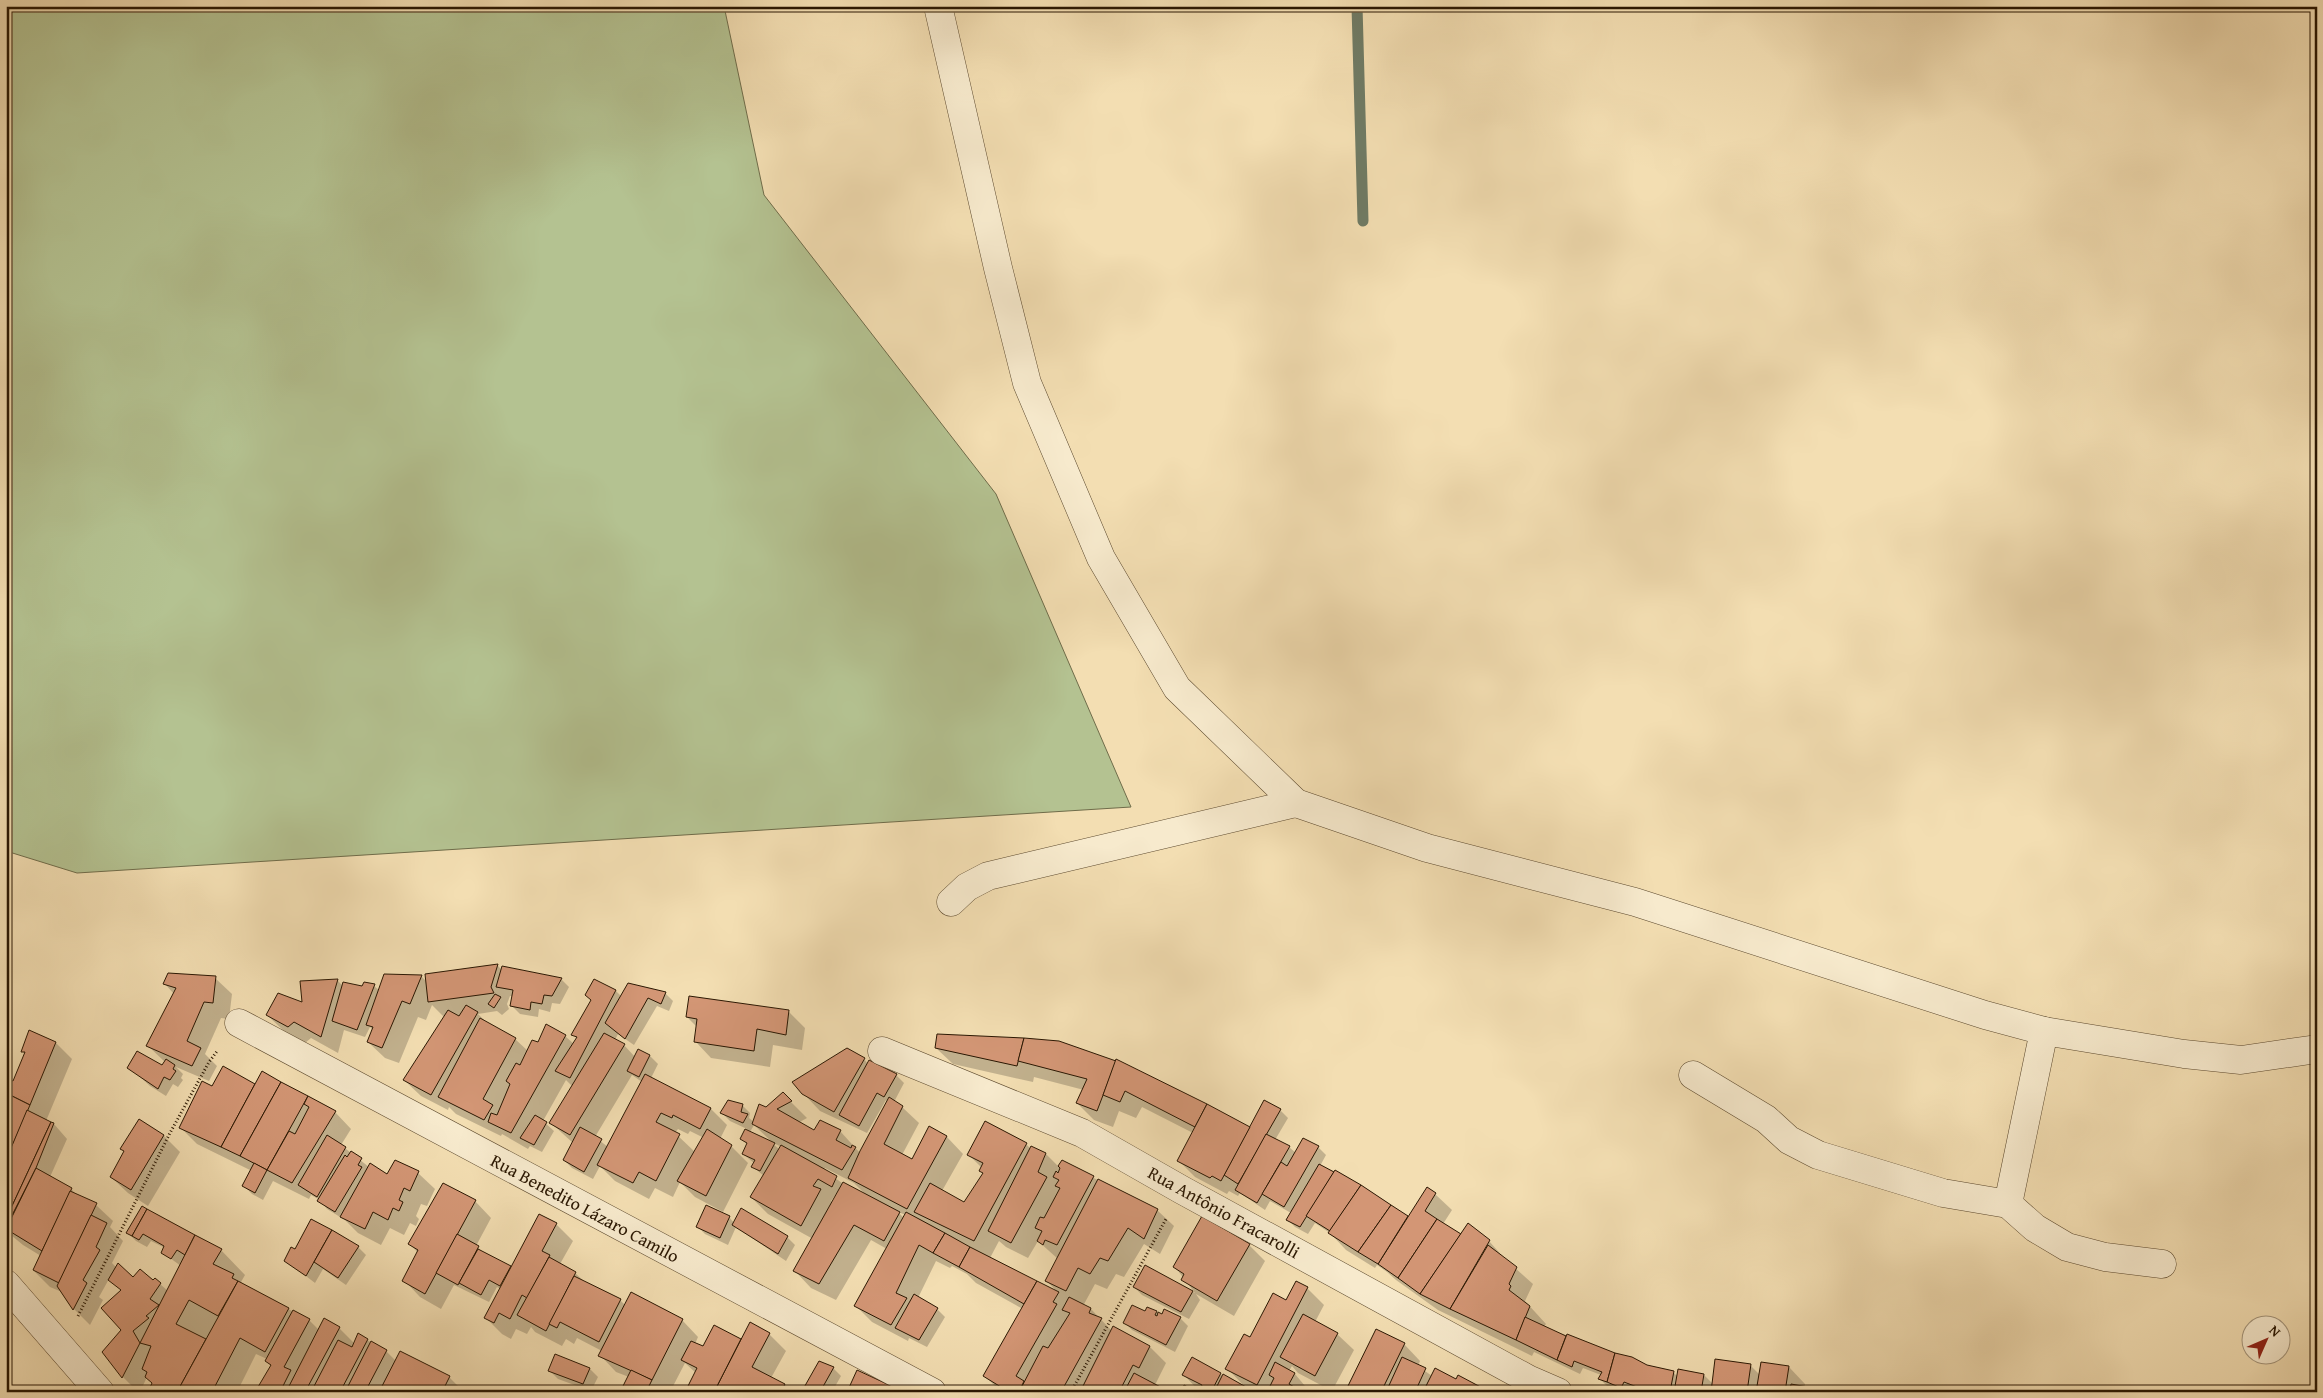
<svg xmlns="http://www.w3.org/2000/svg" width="2323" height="1398" viewBox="0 0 2323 1398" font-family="'Gentium Book Plus',serif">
<rect width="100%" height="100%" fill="#f3deb2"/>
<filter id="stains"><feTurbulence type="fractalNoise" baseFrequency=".004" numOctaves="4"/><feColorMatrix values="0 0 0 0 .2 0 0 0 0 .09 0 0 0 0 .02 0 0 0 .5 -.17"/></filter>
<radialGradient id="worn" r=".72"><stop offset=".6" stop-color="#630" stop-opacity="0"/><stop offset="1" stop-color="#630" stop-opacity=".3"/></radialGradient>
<path fill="#b4c291" stroke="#6f6c4a" d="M6 6H724L764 195 996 494 1131 807 77 873 6 851Z"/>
<g fill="#0003" fill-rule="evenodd">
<path d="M498 966 502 970 561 979 569 987 560 1004 552 1003 550 1012 539 1009 538 1017 520 1014 512 1006 513 996H510L507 1004 509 1009 502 1015 497 1011 478 1014 488 1024 515 1039 528 1051 538 1043 565 1036 574 1044 577 1039 573 1034 616 991 622 997 665 993 673 1001 669 1011 657 1006 634 1045 618 1034 615 1040 624 1045 635 1057 639 1050 650 1056 658 1064 651 1078 711 1109 727 1125 720 1139 731 1146 748 1163 723 1212 695 1197 680 1182 673 1197 655 1188 649 1199 615 1181 600 1166 593 1179 572 1168 564 1160 573 1143 551 1123 573 1087 566 1080 543 1121 554 1131 542 1152 530 1146 528 1149 502 1134 501 1136 456 1114 449 1107 448 1110 421 1096 404 1080 444 1017 432 1005 426 1020 418 1017 399 1063 385 1058 368 1042 373 1030 370 1027 365 1037 344 1030 338 1053 311 1038 305 1043 284 1031 267 1015 303 1004 302 983 338 981 343 986H374L380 991 421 976 427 982V975ZM632 1075 642 1082 608 1147 595 1137ZM678 1129 688 1134 690 1131 704 1138 695 1152 675 1133Z"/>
<path d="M215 978 232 994 229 1019 221 1018 205 1054 217 1066 209 1081 176 1067 183 1074 181 1078 183 1080 178 1087 173 1084 166 1096 150 1086 129 1067H162L165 1062 147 1045 174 994 165 984Z"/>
<path d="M789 1012 805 1028 802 1050 773 1045 770 1067 711 1058 695 1041 697 1027 687 1017Z"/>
<path d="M30 1032 56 1043 72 1059 46 1121 54 1124 67 1139 50 1177 71 1189 79 1197 96 1205 113 1221 110 1227 123 1241 112 1263 117 1268 133 1278 160 1284 168 1291 181 1266 163 1253 165 1248 151 1241 147 1247 136 1241 128 1233 143 1208 221 1250 245 1275 241 1282 243 1285 309 1320 319 1330 339 1328 355 1344 367 1340 386 1351 396 1361 449 1377 464 1392H257L271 1366 266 1361 267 1359 256 1354 237 1392H149L153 1383 147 1377 140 1392H138L123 1377 104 1352 123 1330 122 1291 109 1279 99 1297 103 1300 90 1325 74 1309 62 1292 50 1287 34 1271 41 1256 23 1245 6 1231V1092L11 1082 13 1083 25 1054 22 1051Z"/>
<path d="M1058 1042 1250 1129 1280 1110 1288 1118 1275 1140 1289 1147 1296 1153 1318 1147 1326 1155 1320 1166 1408 1218 1435 1194 1452 1210 1443 1224 1461 1236 1468 1225 1489 1241 1505 1259 1533 1284 1525 1301 1546 1324 1544 1327 1647 1366 1673 1372 1678 1377 1704 1375 1713 1384 1750 1365 1760 1375 1789 1367 1805 1384V1388L1815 1392H1640L1632 1389 1631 1392H1621L1608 1387 1600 1379 1601 1375 1583 1368 1580 1374 1534 1352 1532 1356 1438 1310 1396 1280 1387 1272 1377 1265 1375 1268 1346 1250 1330 1233 1315 1223 1308 1234 1295 1227 1287 1219 1291 1213 1270 1201 1265 1210 1240 1193 1238 1196 1229 1191 1227 1194 1195 1177 1179 1161 1193 1133 1142 1107 1136 1118 1119 1111 1113 1127 1094 1120 1077 1103 1084 1090 1034 1077 1033 1082 953 1064 936 1048Z"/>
<path d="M864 1059 868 1064 896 1075 904 1083 894 1102 902 1107 919 1123 902 1155 912 1161 930 1128 947 1137 963 1154 942 1191 965 1204 984 1174 982 1168 969 1155 1026 1144 1031 1149 1046 1154 1059 1167 1062 1162 1157 1210 1174 1226 1160 1254 1144 1244 1124 1277 1116 1274 1107 1289 1095 1284 1083 1306 1091 1309 1112 1331 1150 1347 1166 1363 1155 1385 1167 1392H1001L985 1376 1023 1309 976 1283 967 1274 952 1266 950 1268 936 1261 918 1298 937 1309 945 1317 927 1347 909 1338 908 1341 872 1322 856 1306 887 1249 871 1240 836 1300 811 1288 795 1271 813 1239 768 1214 751 1197 764 1176 753 1167 754 1163 743 1154 748 1145 741 1139 747 1129 730 1121 722 1113 742 1105 750 1113 749 1118 754 1122 783 1094 807 1118 798 1123 814 1131H840L860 1153 888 1102 886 1100 867 1133 820 1111 803 1093ZM754 1125 773 1143 750 1132ZM771 1142 782 1147 780 1150ZM825 1168 854 1183 866 1195 842 1183 824 1170ZM836 1194 837 1195 833 1203 831 1201ZM898 1212 906 1215 904 1218ZM999 1241 1006 1247 1028 1258 1038 1241 1058 1259 1047 1281 1058 1293 990 1258Z"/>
<path d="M262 1073 335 1112 351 1129 341 1145 369 1167 387 1175 418 1173 435 1189 427 1206 421 1204 416 1216 419 1219 416 1226 410 1223 404 1235 390 1228 381 1245 358 1233 345 1220 327 1209 320 1200 311 1195 309 1199 273 1181 263 1200 252 1194 244 1186 252 1171 197 1144 181 1128 213 1088 255 1086Z"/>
<path d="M163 1135 180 1152 148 1206 128 1193 111 1177Z"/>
<path d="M475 1201 491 1218 476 1246 484 1253 511 1268 556 1224 573 1241 560 1264 575 1273 585 1282 620 1300 626 1306 682 1320 698 1337 695 1344 704 1348 715 1327 741 1340 769 1334 786 1351 771 1378 785 1385 791 1392H686L696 1373 685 1363 670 1392H621L629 1377 616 1372 600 1355 602 1351 577 1338 574 1344 566 1339 562 1346 535 1332 531 1327 527 1334 516 1329 511 1339 502 1334 485 1317 500 1289 497 1287 489 1302 454 1285 441 1309 420 1297 404 1280 418 1253 410 1244Z"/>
<path d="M729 1217 734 1223 787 1237 795 1245 786 1261 736 1227 728 1245 705 1234 697 1226Z"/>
<path d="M312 1221 358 1247 366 1255 346 1285 323 1269 315 1283 285 1260 296 1250Z"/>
<path d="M1249 1245 1265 1261 1234 1316 1196 1294 1200 1300 1189 1319 1142 1295 1134 1287 1145 1267 1195 1293 1175 1267Z"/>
<path d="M1297 1283 1307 1288 1324 1305 1315 1322 1337 1334 1354 1350 1332 1391 1298 1373 1292 1366 1289 1371 1295 1374 1310 1392H1200L1184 1375 1220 1374 1245 1387 1227 1368 1250 1339 1286 1302Z"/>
<path d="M1156 1312 1159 1315 1180 1318 1188 1326 1175 1352 1132 1330 1124 1322Z"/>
<path d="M1404 1344 1420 1361 1418 1366 1432 1376 1457 1381 1488 1392H1346Z"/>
<path d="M556 1356 590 1369 598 1377 591 1391 558 1379 550 1371Z"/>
<path d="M833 1368 841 1376 832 1392H805Z"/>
<path d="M858 1372 900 1392H849Z"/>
</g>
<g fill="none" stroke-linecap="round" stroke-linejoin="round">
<path stroke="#6f7b65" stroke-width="11" d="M1357 6 1363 221"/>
</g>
<g fill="#d39675" stroke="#2a1702">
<path d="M498 964 491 987 494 993 428 1002 425 974Z"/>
<path d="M502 966 562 978 552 996 544 995 542 1004 531 1002 530 1010 510 1006 513 990 496 987Z"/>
<path d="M168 973 216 976 213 1003 204 1002 187 1041 201 1048 192 1066 146 1046 176 988 163 984Z"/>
<path d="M384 974 422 975 410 1004 402 1001 382 1048 367 1042 373 1027 366 1025Z"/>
<path d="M338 979 321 1037 294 1022 288 1027 266 1015 278 993 302 1002 300 981Z"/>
<path d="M594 979 616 990 570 1078 555 1071 577 1037 571 1035 591 1000 585 995Z"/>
<path d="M343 982 362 986 364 982 375 984 357 1030 332 1021Z"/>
<path d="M628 983 666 992 661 1004 648 998 625 1039 605 1023Z"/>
<path d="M495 994 501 997 494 1008 488 1004Z"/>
<path d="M689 996 789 1010 786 1035 757 1029 754 1051 694 1042 697 1019 686 1017Z"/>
<path d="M466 1005 478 1012 431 1095 403 1080 448 1010 459 1016Z"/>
<path d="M480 1018 516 1038 483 1099 493 1105 484 1120 438 1097Z"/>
<path d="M546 1024 566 1035 511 1133 488 1122 491 1113 497 1115 510 1084 506 1081 516 1063 520 1065 532 1040 538 1042Z"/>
<path d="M29 1030 56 1042 30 1105 6 1093 10 1080 13 1081 25 1052H21Z"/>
<path d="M604 1033 625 1044 570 1135 549 1123Z"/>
<path d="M937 1034 1024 1038 1017 1066 935 1048Z"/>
<path d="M1024 1038 1059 1041 1116 1061 1097 1111 1076 1103 1087 1079 1018 1061Z"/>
<path d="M847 1048 865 1058 834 1112 802 1094 792 1082Z"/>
<path d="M638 1049 650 1055 639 1077 627 1071Z"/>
<path d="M137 1051 162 1065 166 1059 175 1065 173 1069 176 1071 170 1080 164 1077 158 1089 127 1068Z"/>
<path d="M1116 1059 1207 1104 1195 1127 1125 1091 1120 1102 1103 1095Z"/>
<path d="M869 1060 897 1074 884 1097 877 1093 859 1126 839 1115Z"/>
<path d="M223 1066 255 1084 221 1147 179 1128 202 1081 212 1086Z"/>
<path d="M262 1071 281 1082 240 1156 221 1147Z"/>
<path d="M645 1074 711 1108 700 1129 673 1115 672 1118 661 1113 656 1122 680 1134 656 1181 639 1172 633 1183 597 1165Z"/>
<path d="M281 1082 308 1096 267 1170 240 1156Z"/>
<path d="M783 1092 792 1101 777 1109 814 1130 820 1120 841 1130 836 1140 851 1148 852 1145 856 1147 842 1170 752 1124 759 1104 766 1107Z"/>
<path d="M6 1093 30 1105 6 1160Z"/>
<path d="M308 1096 336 1111 292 1183 267 1170 289 1131 295 1134 309 1107 304 1104Z"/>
<path d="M889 1097 903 1106 884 1144 912 1159 929 1126 947 1136 907 1209 848 1178 860 1151Z"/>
<path d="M728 1100 743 1104 741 1112 748 1114 743 1123 720 1113Z"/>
<path d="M1264 1100 1281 1109 1238 1184 1224 1175Z"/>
<path d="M1207 1104 1250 1127 1221 1181 1212 1176 1210 1178 1177 1161Z"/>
<path d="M27 1110 51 1122 6 1219V1160Z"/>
<path d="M535 1115 547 1122 534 1145 520 1138Z"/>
<path d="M139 1119 164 1135 131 1190 110 1177 124 1151 120 1149Z"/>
<path d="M985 1121 1027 1143 974 1241 914 1212 930 1183 964 1202 983 1173 979 1171 983 1163 967 1155Z"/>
<path d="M51 1122 54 1123 36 1168 6 1227V1219Z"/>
<path d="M580 1127 602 1139 584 1172 563 1160Z"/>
<path d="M707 1129 732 1145 706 1196 677 1181Z"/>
<path d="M745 1129 775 1143 760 1171 751 1167 755 1160 742 1154 747 1143 740 1139Z"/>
<path d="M1266 1134 1290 1146 1257 1203 1235 1190Z"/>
<path d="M327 1135 346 1147 317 1197 298 1185Z"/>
<path d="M1303 1138 1319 1146 1284 1207 1262 1194 1281 1162 1287 1166Z"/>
<path d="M781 1145 837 1176 832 1187 818 1179 813 1186 821 1189 801 1226 750 1197Z"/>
<path d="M1031 1146 1046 1153 1038 1172 1047 1177 1011 1243 988 1231Z"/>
<path d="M351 1151 362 1158 358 1165 362 1167 335 1212 317 1201 345 1155 347 1157Z"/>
<path d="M395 1160 419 1171 410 1191 404 1188 399 1200 403 1202 399 1211 393 1208 388 1220 373 1212 365 1229 340 1217 370 1163 387 1174Z"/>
<path d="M1062 1160 1094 1176 1057 1245 1045 1240 1043 1245 1037 1241 1042 1231 1035 1228 1040 1217 1044 1218 1060 1188 1055 1186 1059 1180 1053 1177 1056 1171 1058 1173 1060 1168 1058 1166Z"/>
<path d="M254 1163 267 1170 255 1193 242 1186Z"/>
<path d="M1319 1164 1334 1172 1300 1227 1286 1220Z"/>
<path d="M36 1168 72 1188 42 1251 6 1229Z"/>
<path d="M1335 1170 1361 1185 1330 1231 1306 1216Z"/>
<path d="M1098 1179 1158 1209 1144 1239 1128 1228 1108 1261 1100 1258 1090 1274 1078 1268 1066 1291 1045 1281Z"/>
<path d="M843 1182 900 1212 884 1241 854 1225 819 1284 793 1271Z"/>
<path d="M443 1183 476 1200 425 1294 402 1281 418 1250 408 1244Z"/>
<path d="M1361 1185 1391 1205 1358 1252 1328 1233Z"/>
<path d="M1427 1187 1436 1193 1425 1211 1437 1219 1398 1278 1378 1264Z"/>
<path d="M70 1191 97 1203 59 1283 33 1270Z"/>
<path d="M706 1205 730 1216 720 1238 696 1227Z"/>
<path d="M1391 1205 1408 1216 1378 1264 1358 1252Z"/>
<path d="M142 1206 147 1209 132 1236 126 1233Z"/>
<path d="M741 1208 788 1236 778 1254 732 1225Z"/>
<path d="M147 1209 195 1235 185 1255 177 1250 171 1259 161 1253 164 1246 143 1234 139 1240 132 1236Z"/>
<path d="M906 1212 945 1233 933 1253 919 1245 896 1293 907 1298 891 1325 854 1306Z"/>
<path d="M539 1214 557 1223 542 1251 550 1255 527 1298 522 1295 510 1319 499 1313 494 1323 484 1318Z"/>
<path d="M91 1215 107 1223 96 1247 100 1250 83 1280 87 1283 73 1310 57 1286Z"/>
<path d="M1202 1216 1250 1244 1217 1301 1181 1280 1184 1274 1173 1267Z"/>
<path d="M311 1219 332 1230 306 1276 284 1261 291 1247 295 1249Z"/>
<path d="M1437 1219 1461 1234 1420 1294 1398 1278Z"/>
<path d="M1468 1223 1490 1240 1450 1309 1420 1294Z"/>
<path d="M332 1230 359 1246 338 1278 314 1262Z"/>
<path d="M945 1233 970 1247 959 1267 933 1253Z"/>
<path d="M457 1234 479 1246 458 1285 436 1273Z"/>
<path d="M195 1235 222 1249 213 1264 234 1274 232 1278 238 1281 218 1316 189 1300 176 1324 206 1339 177 1392H148L152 1383 145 1377 147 1372 142 1369 151 1346 140 1343Z"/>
<path d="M1488 1245 1517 1267 1509 1284 1511 1286 1509 1290 1530 1306 1516 1340 1450 1309Z"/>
<path d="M970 1247 1037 1281 1024 1304 959 1267Z"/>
<path d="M478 1249 511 1266 500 1286 489 1280 481 1295 459 1283Z"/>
<path d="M549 1257 576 1272 546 1331 517 1315Z"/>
<path d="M118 1263 133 1277 140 1269 153 1280 155 1278 161 1283 150 1299 159 1305 146 1316 149 1318 133 1331 140 1343 122 1378 102 1352 121 1330 101 1308 121 1290 108 1280Z"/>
<path d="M1145 1265 1193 1291 1181 1312 1133 1287Z"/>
<path d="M574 1276 621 1299 599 1342 560 1322 557 1328 549 1324Z"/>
<path d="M238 1281 289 1308 265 1352 240 1338 212 1392H177Z"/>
<path d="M1037 1281 1059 1292 1053 1302 1057 1304 1016 1376 1024 1381 1019 1392H1009L983 1376Z"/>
<path d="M1296 1281 1308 1287 1257 1385 1225 1369 1244 1334 1250 1337 1273 1293 1286 1300Z"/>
<path d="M631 1292 683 1319 652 1380 598 1356Z"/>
<path d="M914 1294 938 1308 919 1340 895 1328Z"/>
<path d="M1069 1297 1091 1308 1089 1313 1102 1318 1061 1392H1019L1043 1346 1048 1348 1070 1313 1062 1310Z"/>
<path d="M1132 1305 1145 1311 1147 1307 1157 1311 1155 1315 1157 1316 1158 1312 1162 1314 1164 1309 1181 1317 1166 1345 1123 1323Z"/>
<path d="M293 1310 310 1319 284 1367 291 1370 280 1392H255L271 1365 265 1361Z"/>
<path d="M1303 1314 1338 1333 1315 1376 1280 1357Z"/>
<path d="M1525 1317 1566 1336 1557 1360 1516 1340Z"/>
<path d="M324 1318 340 1327 305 1392H286Z"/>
<path d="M750 1322 770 1333 752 1367 785 1384 781 1392H714Z"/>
<path d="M714 1325 741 1339 714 1392H685L697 1368 681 1360 691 1341 703 1346Z"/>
<path d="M1113 1326 1150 1346 1139 1368 1133 1365 1119 1392H1080Z"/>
<path d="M1376 1329 1405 1343 1381 1392H1345Z"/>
<path d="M358 1333 368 1339 340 1392H311L338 1340 352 1347Z"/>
<path d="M1567 1334 1615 1353 1607 1382 1598 1379 1602 1372 1574 1361 1572 1367 1557 1360Z"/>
<path d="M371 1341 387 1350 365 1392H345Z"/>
<path d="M400 1351 450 1376 442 1392H379Z"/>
<path d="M1615 1353 1632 1357 1647 1365 1674 1371 1670 1392H1650L1624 1382 1621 1388 1607 1382Z"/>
<path d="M555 1354 590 1368 583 1384 548 1371Z"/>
<path d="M1192 1357 1221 1373 1211 1392H1199L1202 1385 1182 1375Z"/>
<path d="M1402 1357 1426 1368 1415 1392H1386Z"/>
<path d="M1715 1359 1751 1364 1747 1392H1711Z"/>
<path d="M819 1361 834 1367 820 1392H804L802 1391Z"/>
<path d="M1275 1362 1295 1373 1289 1384 1303 1392H1267L1274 1378 1269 1375Z"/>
<path d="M1761 1362 1789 1366 1785 1392H1756Z"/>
<path d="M1435 1368 1456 1379 1458 1375 1490 1392H1423Z"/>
<path d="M1678 1369 1704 1374 1701 1392H1674Z"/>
<path d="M631 1370 652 1380 646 1392H620Z"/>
<path d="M857 1370 902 1391 847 1392Z"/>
<path d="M1134 1373 1170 1392H1124Z"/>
<path d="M1223 1374 1255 1392H1214Z"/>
<path d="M1791 1384 1813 1388 1812 1392H1790Z"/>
<path d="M1184 1385 1197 1392H1181Z"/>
</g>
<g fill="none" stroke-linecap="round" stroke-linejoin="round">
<defs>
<g id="minor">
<path d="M938 6 998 268 1027 383 1101 558 1177 688 1296 803 1427 848 1635 902 1985 1015 2044 1031 2184 1054 2241 1060 2317 1049"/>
<path d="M951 902 967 887 988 876 1296 803"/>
<path d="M239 1023 932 1392"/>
<path d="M882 1051 1082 1133 1182 1190 1528 1379 1558 1392"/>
<path d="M1693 1075 1766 1119 1789 1140 1818 1155 1943 1193 2008 1204 2035 1228 2067 1247 2105 1257 2162 1264"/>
<path d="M2008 1204 2044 1031"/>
<path d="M6 1284 100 1392"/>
</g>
</defs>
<use href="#minor" stroke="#5c492e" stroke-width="29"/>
<g stroke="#2a1702" stroke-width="3" stroke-dasharray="1 2.5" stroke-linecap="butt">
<path d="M78 1316 170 1133 209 1062 218 1050"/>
<path d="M1071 1392 1166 1219"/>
</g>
<use href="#minor" stroke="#f7eacd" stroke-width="28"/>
</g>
<g text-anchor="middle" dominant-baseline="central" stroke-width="4" stroke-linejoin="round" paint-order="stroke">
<g font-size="18" fill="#2a1702" stroke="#f7eacd">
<text transform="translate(585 1208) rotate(28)">Rua Benedito Lázaro Camilo</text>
<text transform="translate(1224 1212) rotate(29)">Rua Antônio Fracarolli</text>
</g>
</g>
<rect width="2323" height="1398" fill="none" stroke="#f3deb2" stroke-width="25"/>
<rect x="8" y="8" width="2308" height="1383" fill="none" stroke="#2a1702" stroke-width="2.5"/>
<rect x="12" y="12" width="2298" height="1373" fill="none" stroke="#2a1702"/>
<g transform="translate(2266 1340) rotate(45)"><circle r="24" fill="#f7eacd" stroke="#a5967c"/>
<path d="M0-4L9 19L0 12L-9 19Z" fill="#8f2418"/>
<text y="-8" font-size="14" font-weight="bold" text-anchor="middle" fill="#2a1702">N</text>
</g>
<rect width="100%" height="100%" filter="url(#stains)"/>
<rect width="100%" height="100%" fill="url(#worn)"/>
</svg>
